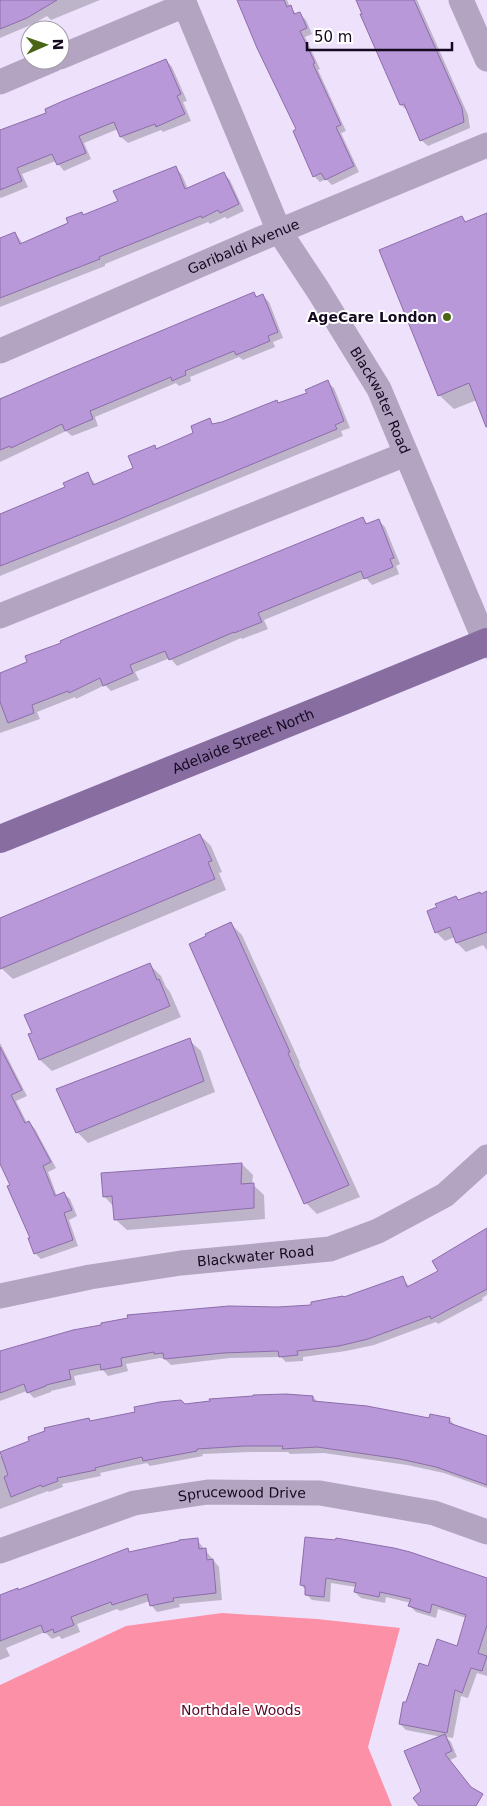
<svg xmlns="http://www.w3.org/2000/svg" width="487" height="1806" viewBox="0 0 487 1806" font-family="'DejaVu Sans',sans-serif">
<rect width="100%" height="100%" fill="#eee1fc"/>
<path fill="#fc90a7" d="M222 1613 317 1619 400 1628 368 1747 392 1806H0V1685L126 1626Z"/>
<g fill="#0003">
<path d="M0 0H100L51 20 47 16 33 24 0 38Z"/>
<path d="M237 0H287L290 7 297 15 300 14 306 20 312 34 305 37 320 69 318 70 346 131 341 133 359 172 332 185 326 179 320 182 314 176 298 130Z"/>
<path d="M357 0H417L468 115 470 128 428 146 421 140 408 111 401 105Z"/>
<path d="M166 60 172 67 187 101 183 102 191 121 163 132 161 130 128 143 121 137 118 129 84 143 91 159 64 171 56 161 22 174 28 187 1 198 0 197V130L2 131 48 113Z"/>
<path d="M176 168 182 175 188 189 223 173 230 180 244 211 227 219 225 217 210 224 208 222 105 264V266L0 307V239L15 233 23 244 119 201Z"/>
<path d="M487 215V426L477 400 454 409 439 395 462 218 467 223Z"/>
<path d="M254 294 258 298 263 296 269 302 283 338 273 342 275 347 243 360 239 357 190 377 191 381 179 386 176 383 95 417 98 426 72 436 66 431 0 462V398L8 395 9 396Z"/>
<path d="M327 382 334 388 350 428 341 431 343 436 0 576V515L67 488 88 474 96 485 135 469 155 447 158 450 195 434 209 420 214 425 277 401 280 404 308 394Z"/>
<path d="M362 518 368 524 378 520 385 527 400 564 396 566 399 574 372 585 366 578 264 620 268 629 242 639 241 638 177 666 170 658 135 672 139 680 111 691 105 685 76 699 75 697 37 712 40 719 0 733V675L29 663 62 643Z"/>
<path d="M200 835 211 846 222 872 219 873 226 890 13 979 1 968 0 965V919Z"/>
<path d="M487 893V950L483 945 466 952 457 943 455 937 445 941 436 932 438 907 456 897 460 901Z"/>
<path d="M231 924 242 935 300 1063 299 1064 360 1197 317 1214 306 1203Z"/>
<path d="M150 965 161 976 166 987 170 992 181 1017 52 1071 40 1060 30 1035Z"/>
<path d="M189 1040 201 1051 215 1092 88 1143 77 1132Z"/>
<path d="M0 1043 27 1096 16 1101 27 1123 29 1122 35 1129 56 1168 48 1172 57 1196 63 1193 70 1199 77 1216 69 1220 78 1246 41 1259 35 1253 31 1239 0 1157Z"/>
<path d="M242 1164 253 1175 252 1184 264 1195 265 1219 127 1230 115 1219 114 1207 104 1196Z"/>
<path d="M487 1230V1295L482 1298 483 1300 438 1324 436 1322 374 1345 346 1351 303 1357V1361L286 1362 281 1357 230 1358 171 1365 165 1359 160 1358 126 1364 128 1371 108 1376 103 1370 74 1376 76 1385 51 1391V1392L34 1398 27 1391 0 1401V1353L278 1308 313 1306 344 1298 402 1278 410 1287 439 1271Z"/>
<path d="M313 1397 319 1403 430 1420 449 1419 455 1425 487 1438V1488L444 1473 407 1465 324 1453 290 1454 288 1452H251L202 1454 203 1456 150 1466 147 1463 118 1469 100 1473 101 1476 62 1484 63 1487 49 1492 48 1491 0 1509V1456L89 1419 92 1422 185 1406Z"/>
<path d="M306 1539 487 1579V1676L477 1673 468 1698 461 1696 453 1738 446 1737 451 1742 457 1757 450 1760 452 1806H421L423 1791 442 1737 406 1730 400 1724 406 1704 429 1667 457 1647 466 1618 438 1609 436 1618 416 1612 410 1606 411 1603 386 1597 385 1603 361 1598 355 1592 356 1587 331 1583 330 1602 312 1600 306 1594V1590L301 1585Z"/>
<path d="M197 1540 219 1567 222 1600 179 1604 180 1607 157 1612 151 1605 150 1601 120 1611 117 1609 77 1624 80 1632 62 1639 59 1636 52 1639 45 1632 6 1648 10 1656 0 1660V1596L19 1591 127 1550 131 1553Z"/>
</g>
<g fill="#b898d8" stroke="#8c6daa">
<path d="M0 0H57L27 18 0 29Z"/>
<path d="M237 0H284L287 7 291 5 294 14 300 12 307 28 300 31 315 63 313 64 341 125 336 127 354 166 325 180 321 173 313 177 293 131 296 129 257 48Z"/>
<path d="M356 0H414L462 108 464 122 420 141 404 104 400 105 360 14H362Z"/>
<path d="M166 59 181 94 177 96 185 114 156 127 155 124 120 137 114 122 79 136 86 153 57 165 52 154 17 168 22 181 0 190V130L46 113 45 109 63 101Z"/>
<path d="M176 166 185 189 224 172 239 204 220 213 218 210 202 218 201 216 99 257 100 259 0 298V238L15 232 20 244 68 223 66 218 82 212 83 215 118 201 113 191Z"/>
<path d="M487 213V427H486L469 383 438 396 379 250 462 216 465 222Z"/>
<path d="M254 292 256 297 263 294 278 332 268 336 270 341 236 355 234 351 185 371 186 375 172 381 171 377 90 411 93 419 65 431 62 424 11 448 10 446 0 450V399L60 373Z"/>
<path d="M328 380 344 421 335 425 337 429 115 521 0 566V514L65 487 63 483 88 472 93 485 133 468 128 456 155 445 156 449 193 433 191 426 210 418 212 424 222 422 277 400 278 403 307 393 305 390Z"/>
<path d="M363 517 366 524 379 519 394 558 390 559 393 567 364 579 361 571 258 613 262 622 234 633V632L169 660 165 651 130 665 133 673 103 686 100 678 69 693 68 691 32 705 34 713 8 723 0 702V673L27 662 25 656 61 643 60 641 81 632Z"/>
<path d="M200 834 212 861 208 862 215 879 0 969V918Z"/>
<path d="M487 891V932L456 943 450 927 435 933 427 911 437 907 435 904 456 896 458 900 480 892 481 894Z"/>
<path d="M231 922 290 1052 288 1053 349 1185 304 1204 189 944 206 936 205 934Z"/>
<path d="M150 963 157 980 159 979 170 1006 39 1060 28 1034 32 1033 24 1015Z"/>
<path d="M190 1038 204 1081 76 1133 56 1089Z"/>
<path d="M0 1047 22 1090 11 1095 25 1123 29 1121 51 1162 43 1166 55 1196 64 1192 72 1210 64 1213 73 1240 34 1254 28 1238H30L7 1186 10 1185 0 1164Z"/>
<path d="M242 1163 241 1184 254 1183V1208L114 1220 112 1196 103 1197 101 1173Z"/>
<path d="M487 1228V1289L431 1319 430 1316 368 1339 339 1346 297 1351 298 1355 279 1357 278 1351 223 1353 164 1359 163 1353 154 1354V1352L121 1358 122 1366 101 1370 100 1364 69 1370 71 1379 46 1385V1386L27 1393 24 1384 0 1393V1351L73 1330 101 1325V1323L128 1318 127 1315 229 1306 278 1307 311 1305V1302L343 1296 344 1297 403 1276 407 1287 438 1271 432 1261Z"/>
<path d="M286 1394 313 1396V1401L367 1406 429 1418 430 1414 450 1418 449 1423 487 1436V1485L436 1467 400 1459 317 1447 282 1449 283 1446H244L197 1449V1451L143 1461 142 1457 111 1464 95 1468 96 1470 57 1478 58 1481 42 1487 41 1485 11 1497 4 1477 8 1475 0 1452 29 1441 28 1437 45 1431 44 1428 89 1418 90 1421 135 1412 134 1407 160 1402 181 1400 185 1404 210 1401 209 1399 253 1396V1395Z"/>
<path d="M305 1537 335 1540 336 1538 394 1548 410 1552 487 1578V1625L478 1653 487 1656 482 1671 471 1668 462 1693 455 1690 447 1733 399 1724 403 1702H406L419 1663 428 1666 437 1639 457 1646 466 1615 432 1604 430 1613 408 1606 411 1599 380 1592 379 1597 354 1592 356 1583 326 1578 324 1597 305 1595V1586L300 1585Z"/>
<path d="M198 1538 199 1549 206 1548 207 1560 213 1559 216 1593 173 1598 174 1601 150 1606 147 1594 112 1605 111 1602 71 1617 74 1625 54 1633 53 1629 44 1633 41 1625 0 1641V1595L18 1588V1590L128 1548 129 1552 179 1541V1540Z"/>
<path d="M445 1734 452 1751 445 1754 471 1787 483 1794 476 1806H419L413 1798 421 1791 404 1751Z"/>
</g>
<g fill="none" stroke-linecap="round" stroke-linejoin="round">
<g stroke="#b3a5c2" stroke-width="25">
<path id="s1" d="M183 0 279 231 318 290 379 389 487 646"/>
<path d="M461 0 487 59"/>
<path d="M60 57 185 5"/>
<path d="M0 82 52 60"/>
<path id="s2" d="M0 351 260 239 487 145"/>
<path d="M0 616 406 454"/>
<path id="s3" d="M0 1296 90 1277 181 1263 330 1249 378 1231 445 1195 487 1157"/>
<path id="s4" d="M0 1551 134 1503 208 1492 320 1493 434 1513 487 1532"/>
</g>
<path stroke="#876da0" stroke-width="28" id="s5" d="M0 839 350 698 487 642"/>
</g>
<circle fill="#4a6516" stroke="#fff" stroke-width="2" cx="447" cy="317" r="5"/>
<g text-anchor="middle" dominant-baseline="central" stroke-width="4" stroke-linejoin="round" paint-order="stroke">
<g font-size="14" fill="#150920" stroke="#fff">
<text stroke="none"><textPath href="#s2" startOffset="265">Garibaldi Avenue</textPath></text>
<text stroke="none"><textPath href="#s1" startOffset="448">Blackwater Road</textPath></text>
<text stroke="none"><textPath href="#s5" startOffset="262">Adelaide Street North</textPath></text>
<text stroke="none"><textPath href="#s3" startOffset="259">Blackwater Road</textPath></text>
<text stroke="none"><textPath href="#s4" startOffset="251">Sprucewood Drive</textPath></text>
</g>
<g font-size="14" font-weight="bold" fill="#150920" stroke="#fff" text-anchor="end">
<text x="437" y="317">AgeCare London</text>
</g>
<g font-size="14" fill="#5c0626" stroke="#fff">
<text x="241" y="1710">Northdale Woods</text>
</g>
</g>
<g transform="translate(45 45) rotate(88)"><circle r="24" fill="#ffffff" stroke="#a19da6"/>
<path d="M0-4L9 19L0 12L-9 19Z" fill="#4a6516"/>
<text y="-8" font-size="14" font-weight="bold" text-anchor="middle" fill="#150920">N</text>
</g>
<path d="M307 42v8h145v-8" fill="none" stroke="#150920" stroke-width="2.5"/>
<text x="314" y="42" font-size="15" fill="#150920" stroke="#ffffff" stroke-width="4" paint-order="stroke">50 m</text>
</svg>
